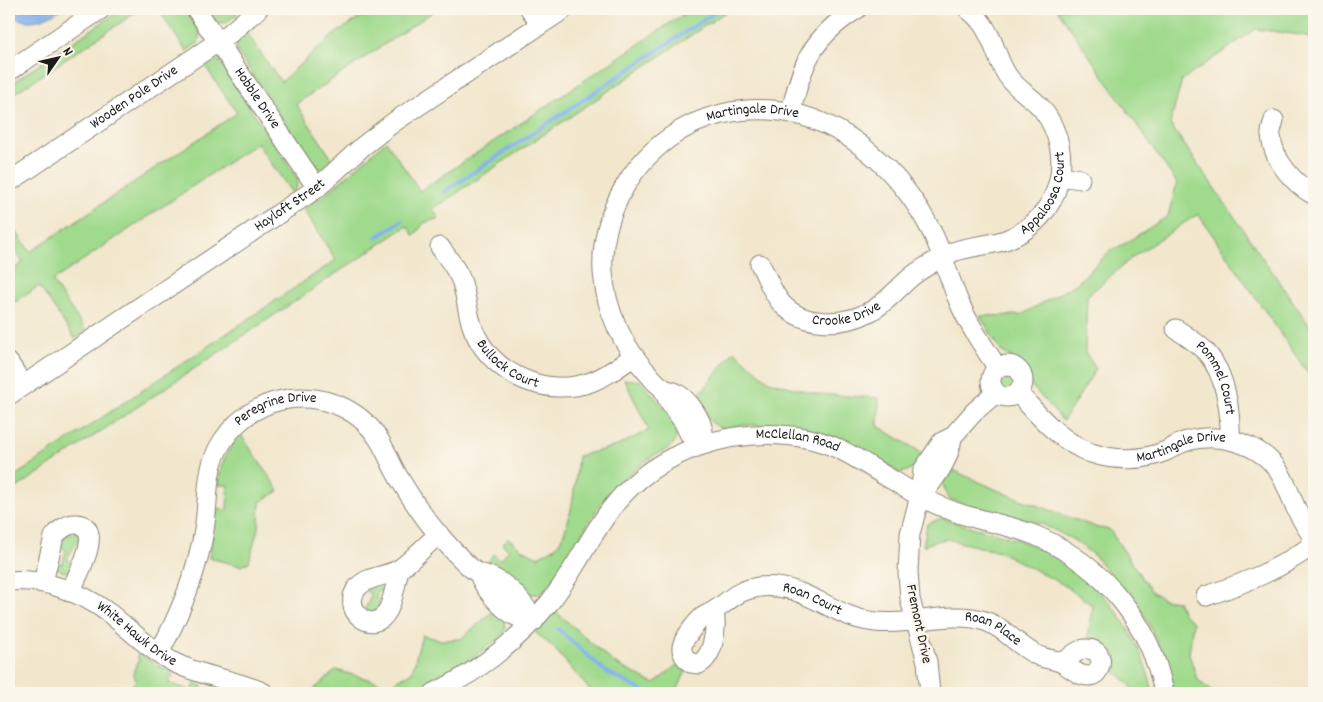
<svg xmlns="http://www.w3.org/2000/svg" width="1323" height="702" viewBox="0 0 1323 702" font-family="Dekko,sans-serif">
<rect width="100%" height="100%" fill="#fbf7ec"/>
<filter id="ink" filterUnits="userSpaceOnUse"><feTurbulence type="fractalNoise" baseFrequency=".02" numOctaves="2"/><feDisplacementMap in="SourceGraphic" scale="10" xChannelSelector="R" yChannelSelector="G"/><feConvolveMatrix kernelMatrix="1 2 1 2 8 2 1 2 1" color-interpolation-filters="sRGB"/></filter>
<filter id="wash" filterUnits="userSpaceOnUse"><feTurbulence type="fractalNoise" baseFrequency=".0096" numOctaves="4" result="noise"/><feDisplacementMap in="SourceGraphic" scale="20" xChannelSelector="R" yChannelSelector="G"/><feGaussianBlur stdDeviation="1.12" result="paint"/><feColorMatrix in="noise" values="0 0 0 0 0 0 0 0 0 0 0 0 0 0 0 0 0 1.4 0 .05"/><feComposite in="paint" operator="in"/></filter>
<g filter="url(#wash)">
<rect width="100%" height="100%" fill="#f2e7cd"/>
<g fill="#a0da8d" stroke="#5e7b54">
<path d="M122 9H141L9 97V85Z"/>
<path d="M158 9H184L200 33 198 43 186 51Z"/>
<path d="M208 9H235L238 13 226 23 217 22Z"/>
<path d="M373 9H437L296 104 334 162 325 169 315 168 236 50 237 40 246 32 281 82 332 36Z"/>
<path d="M691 9H730L433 209 439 218 424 223 414 236 407 226 9 493V480L336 260 303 209 332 189 386 141 420 191Z"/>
<path d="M1057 9H1309L1314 15V44L1307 36 1256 29 1182 80 1170 124 1314 332V382L1198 214 1134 256 1087 296 1085 352 1096 369 1063 421 1029 383 1028 372 1024 366 1001 351 980 316 1021 315 1076 284 1111 250 1124 244 1168 216 1177 183Z"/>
<path d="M210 59 219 61 298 179 296 190 292 193 257 143 52 281 86 331 75 339 39 286 9 306V272L23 263 9 241V221L30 252 237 113 203 63Z"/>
<path d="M734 351 769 381 816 394 879 398 878 426 925 455 915 469 899 473C861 446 818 426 771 425 762 425 753 425 744 425 736 426 728 430 721 428 708 423 702 411 695 400Z"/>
<circle cx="1008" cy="380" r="12"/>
<path d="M624 379 640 381 672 416 678 431C676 436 675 444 670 447 665 451 659 453 653 456 631 471 611 489 596 511 585 526 552 592 537 594 523 597 497 575 485 567L493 554 500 560 509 550 502 544 508 538 522 549 538 557C544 553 554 550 558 544 573 521 575 483 578 456L617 446 649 430Z"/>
<path d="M241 435 279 491 260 502 259 525 249 562 241 566 209 558 217 508 227 510 228 485H219C218 467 228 447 241 435Z"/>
<path d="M946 467 1004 493 1098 528 1109 529 1151 591 1163 599 1178 601 1183 614 1193 622 1189 654 1197 679 1213 693H1174L1165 660 1145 616 1125 589 1102 565 1096 557 1074 540 1042 524 967 505 949 499 941 480Z"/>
<path d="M942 518C971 528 1001 533 1029 544 1093 570 1139 626 1153 693H1133L1130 684 1110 668 1111 664 1118 663 1114 651 1109 652C1103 644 1098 641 1088 638L1093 606 1064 585 1000 552 947 539 936 541 923 546 927 524Z"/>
<path d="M79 531 82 547 76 543 67 559 75 565 74 568 68 571 64 572 55 567 54 559 62 565 66 551 57 542 59 538Z"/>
<path d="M388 578 386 595 380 590 376 597 383 607 372 616 365 609 371 596 365 589Z"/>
<path d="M554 610 614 663 654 684 678 664 686 671 676 693H596L590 690 553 647 535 632Z"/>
<path d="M492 612 504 618 505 630 499 638 465 664 430 683 408 693H310L336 670 389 685 412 672 422 635 441 640 461 639Z"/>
<path d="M140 654 159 666 173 673 169 683 192 691 195 683 202 686 199 693H136L132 686 136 680C132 672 134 668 139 661L137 655Z"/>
</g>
<path fill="#83b2ee" stroke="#506785" d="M9 9H61C44 20 28 27 9 14Z"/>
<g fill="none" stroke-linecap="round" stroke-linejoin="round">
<g stroke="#83b2ee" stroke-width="4">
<path d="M444 192 720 9"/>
<path d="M376 238 401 221"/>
<path d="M558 629 605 671 646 693"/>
</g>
</g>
</g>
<g filter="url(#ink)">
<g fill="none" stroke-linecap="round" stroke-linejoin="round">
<defs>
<g id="minor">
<path id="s1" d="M196 9 317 188"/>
<path d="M530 9 540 24"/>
<path d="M9 71 101 9"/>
<path d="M791 112C802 63 812 37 857 9"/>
<path d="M1274 120C1273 125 1270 131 1271 136 1273 160 1294 184 1314 195"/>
<path d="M1061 176 1080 179"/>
<path id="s2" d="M9 182 228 35 258 9"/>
<path id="s3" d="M440 247C448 258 456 268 461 280 467 296 467 315 474 331 493 375 546 398 591 382 607 376 620 366 634 356"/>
<path id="s4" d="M760 264C767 277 772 293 782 304 804 327 844 326 871 311 886 303 898 288 911 277 923 267 939 259 953 252 971 245 991 246 1008 239 1061 218 1077 155 1043 110 1034 98 1019 91 1010 79 999 66 997 50 989 35 984 24 977 16 968 9"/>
<path id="s5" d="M1176 329C1187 336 1198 343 1207 353 1226 375 1231 412 1230 440"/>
<path d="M9 363 23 385"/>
<circle cx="1007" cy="381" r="16"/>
<path d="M663 389 669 402 683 421 690 435 702 445"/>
<path id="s6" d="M1018 393C1039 416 1061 442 1091 453 1115 461 1143 461 1166 451 1173 448 1179 443 1187 441 1214 433 1245 440 1266 457 1282 470 1287 488 1295 506 1300 518 1307 528 1314 539"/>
<path id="s7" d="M9 395 317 188 363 146 394 122 564 9"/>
<path id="s8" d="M702 445C703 441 704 436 703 432 702 419 689 401 678 394 674 391 667 391 663 388 658 385 654 381 651 377 623 347 606 313 603 272 600 220 627 168 669 138 700 115 742 106 780 111 847 120 902 173 932 232 943 254 949 279 959 302 969 325 983 346 997 367"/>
<path d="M920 496C935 480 950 460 952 437"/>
<path d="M399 569C396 582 394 598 388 610 373 639 338 608 359 586 370 575 388 577 401 568 414 558 426 545 439 534"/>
<path d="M479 573C482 587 504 612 518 617 523 619 529 619 534 621"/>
<path id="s9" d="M9 581C44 578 81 592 109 613 130 630 149 649 173 662 202 677 235 679 264 693"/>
<path d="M43 582 54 537C59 530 68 523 77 524 106 527 76 578 70 592"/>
<path d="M1206 596C1247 582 1279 570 1314 544"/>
<path id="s10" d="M714 612C717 627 714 656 699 664L691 663C686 659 681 654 682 647 683 639 699 618 706 615 727 606 731 591 759 587 807 582 831 618 876 622 912 626 950 610 985 621 1006 628 1019 648 1039 656 1047 660 1057 659 1064 664 1074 670 1082 679 1094 675 1104 667 1103 649 1087 649 1079 648 1069 658 1063 663"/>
<path id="s11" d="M159 653C180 614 197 574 204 530 209 502 205 474 218 449 231 424 254 406 282 400 318 393 357 406 378 438 386 450 391 465 399 478 411 498 424 519 440 536 449 546 467 567 478 573 482 575 486 574 489 576 509 584 524 603 534 621"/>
<path id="s12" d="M434 693C478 672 517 641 549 603 573 574 588 539 611 509 656 449 737 424 810 439 842 446 866 465 894 481 919 497 946 511 975 518 997 524 1019 528 1039 537 1103 566 1151 623 1164 693"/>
<path d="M930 693 927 662 910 599 908 572 910 534 920 496 923 470 942 442 952 437 975 411 996 393"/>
</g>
</defs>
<use href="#minor" stroke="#878274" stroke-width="21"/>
<use href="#minor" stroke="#fff" stroke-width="19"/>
</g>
</g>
<g text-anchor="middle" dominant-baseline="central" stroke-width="5" stroke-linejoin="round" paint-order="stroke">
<g font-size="15" fill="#1c1c1c" stroke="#fbf7ec">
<text stroke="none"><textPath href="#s2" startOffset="151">Wooden Pole Drive</textPath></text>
<text stroke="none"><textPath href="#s1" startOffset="108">Hobble Drive</textPath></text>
<text stroke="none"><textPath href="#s8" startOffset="455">Martingale Drive</textPath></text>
<text stroke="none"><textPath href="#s4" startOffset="362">Appaloosa Court</textPath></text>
<text stroke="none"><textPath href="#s7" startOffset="339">Hayloft Street</textPath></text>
<text stroke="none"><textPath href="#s4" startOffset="116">Crooke Drive</textPath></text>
<text stroke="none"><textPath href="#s3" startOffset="141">Bullock Court</textPath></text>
<text stroke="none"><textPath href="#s5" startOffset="66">Pommel Court</textPath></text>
<text stroke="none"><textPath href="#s11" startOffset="289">Peregrine Drive</textPath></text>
<text stroke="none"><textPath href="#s12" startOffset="470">McClellan Road</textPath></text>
<text stroke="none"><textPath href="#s6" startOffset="188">Martingale Drive</textPath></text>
<text stroke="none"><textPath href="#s10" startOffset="241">Roan Court</textPath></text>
<text transform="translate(918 624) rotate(78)">Fremont Drive</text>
<text stroke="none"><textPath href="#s10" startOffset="429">Roan Place</textPath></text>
<text stroke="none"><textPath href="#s9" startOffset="142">White Hawk Drive</textPath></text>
</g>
</g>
<rect width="1323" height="702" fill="none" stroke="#fbf7ec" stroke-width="30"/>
<g transform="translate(58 58) rotate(56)" stroke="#fbf7ec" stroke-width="4" paint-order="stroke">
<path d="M0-4L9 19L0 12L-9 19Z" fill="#1c1c1c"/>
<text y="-8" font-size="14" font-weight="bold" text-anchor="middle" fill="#1c1c1c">N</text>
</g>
</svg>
